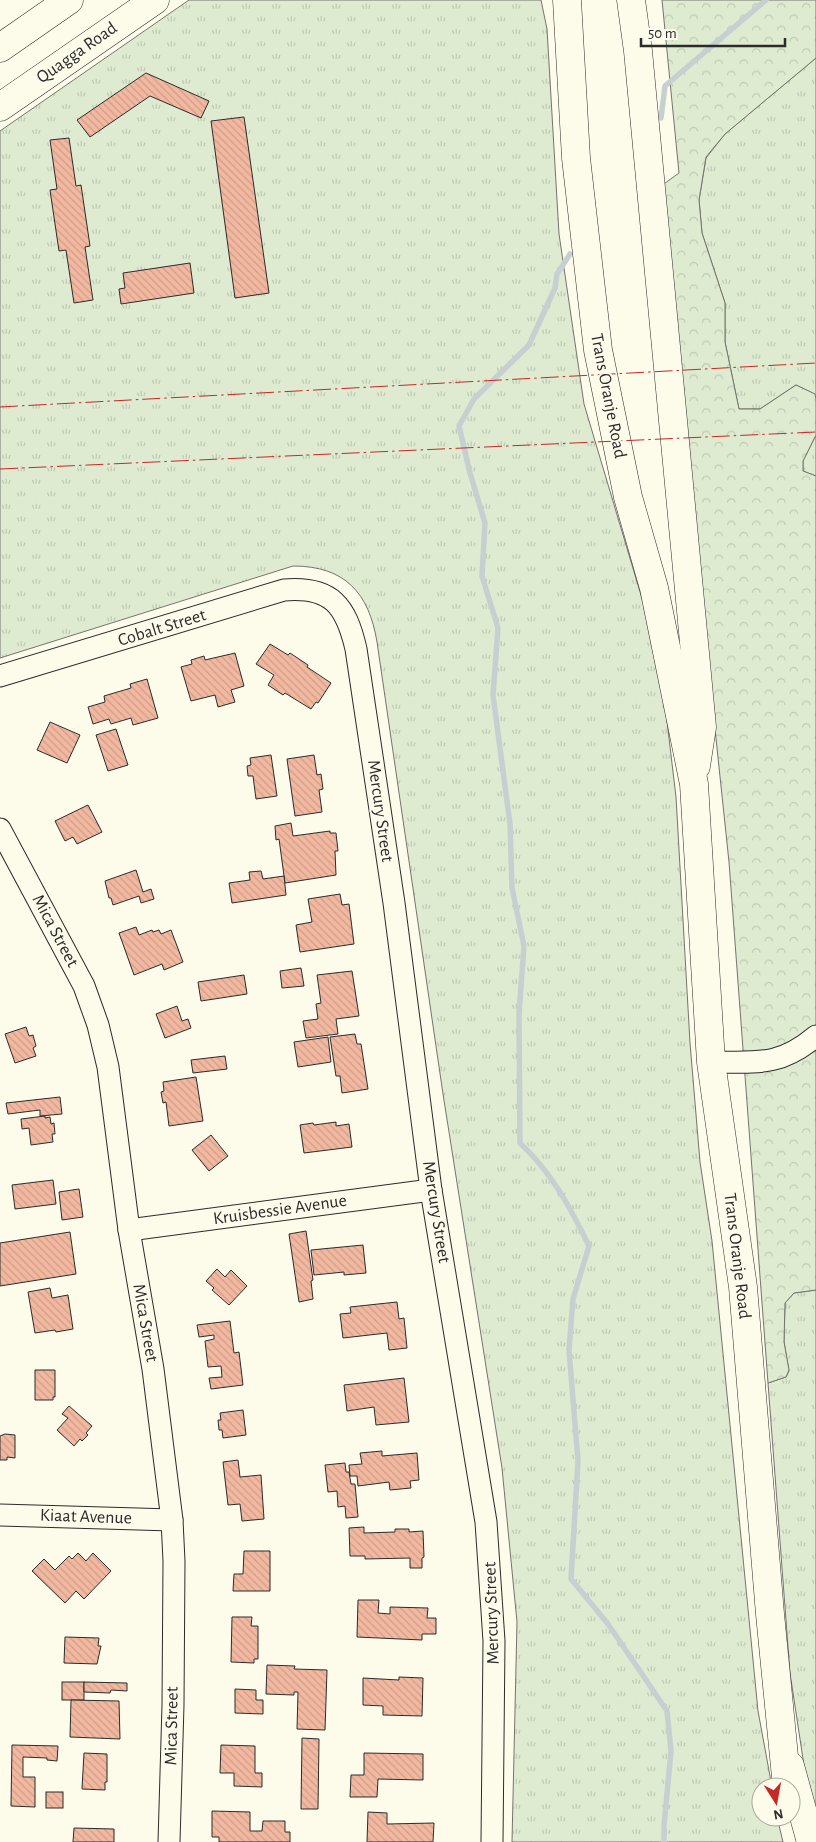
<svg xmlns="http://www.w3.org/2000/svg" width="816" height="1842" viewBox="0 0 816 1842" font-family="'Alegreya Sans',sans-serif">
<defs>
<pattern id="grass-tufts" width="24" height="20" patternUnits="userSpaceOnUse" patternTransform="scale(1.25)"><rect width="24" height="20" fill="#deebd1"/><path d="M3 7l-1-3M5 7V3M7 7l1-3M15 17l-1-3M17 17v-4M19 17l1-3" fill="none" stroke="#bfcab4"/></pattern>
<pattern id="forest-crowns" width="20" height="18" patternUnits="userSpaceOnUse" patternTransform="scale(1.25)"><rect width="20" height="18" fill="#deebd1"/><path d="M2 6a3 3 0 1 1 6 0M12 15a3 3 0 1 1 6 0" fill="none" stroke="#bfcab4"/></pattern>
<pattern id="building-back-hatch" width="6" height="6" patternUnits="userSpaceOnUse" patternTransform="scale(1.25)"><rect width="6" height="6" fill="#f2b8a0"/><path d="M-1 5l2 2M0 0l6 6M5-1l2 2" fill="none" stroke="#d09e8a"/></pattern>
</defs>
<rect width="100%" height="100%" fill="#fdfbea"/>
<g fill="url(#grass-tufts)" stroke="#74746e">
<path d="M189 0H541L547 29 559 234 584 404 649 622 664 696 676 797 690 1043 700 1162 712 1241 758 1711 772 1787H761V1817H777L783 1842H512L517 1622 502 1468 443 1094 377 642C369 593 345 566 293 566L0 658V131Z"/>
<path d="M816 58V399L814 394 796 385 760 409H739L725 342V303L702 233 699 200 706 158 725 134Z"/>
<path d="M816 435V476L803 471V461Z"/>
<path d="M816 1290V1822L805 1772 790 1673 768 1383 786 1377 789 1371 784 1342 785 1303 794 1293Z"/>
</g>
<path fill="url(#forest-crowns)" stroke="#74746e" d="M662 0H816V58L725 134 706 157 699 200 702 233 725 303V342L739 409H760L796 385 815 394 816 399V435L803 461V471L816 476V1290L794 1293 785 1303 784 1342 789 1370 786 1377 768 1383 729 862 687 463 661 186 679 173Z"/>
<g fill="none" stroke-linecap="round" stroke-linejoin="round">
<g stroke="#c7d0d0" stroke-width="5.5">
<path d="M661 118 665 86 766 0"/>
<path d="M570 254 557 274 555 288 529 345 474 399 459 426 470 473 485 523 482 576 498 628 493 695 510 824 512 888 524 946 519 1013 520 1143C552 1173 570 1207 589 1246L573 1299 569 1350 578 1461 571 1579 608 1624 667 1711 671 1751 664 1826V1842"/>
</g>
</g>
<g fill="url(#building-back-hatch)" stroke="#2b2b2b">
<path d="M146 73 209 101 201 118 150 96 90 137 77 120Z"/>
<path d="M244 117 269 293 235 298 211 121Z"/>
<path d="M69 138 76 186 81 185 90 246 85 247 93 300 74 303 66 250 59 251 50 190 57 189 50 140Z"/>
<path d="M190 263 194 293 121 304 119 289 125 288 123 273Z"/>
<path d="M270 644 288 655 290 653 308 665 307 667 331 683 318 703 316 702 311 709 285 693 283 695 268 685 274 675 256 664Z"/>
<path d="M235 653 244 686 231 690 235 702 218 707 215 695 191 701 181 667 192 664 191 660 204 656 205 660Z"/>
<path d="M147 679 158 718 133 725 131 718 111 724 109 719 93 724 88 707 105 702 104 696 131 688 130 684Z"/>
<path d="M50 722 80 735 67 763 37 750Z"/>
<path d="M116 729 128 765 108 771 96 735Z"/>
<path d="M271 755 277 796 256 799 253 776H248L247 766 251 765 250 758Z"/>
<path d="M314 755 317 775 321 774 323 789 319 790 322 812 295 816 287 759Z"/>
<path d="M88 805 102 832 77 844 73 837 65 841 55 821Z"/>
<path d="M291 823 293 836 330 831V833H336L338 851H335L336 875 285 883 279 839 276 840 275 826Z"/>
<path d="M136 870 143 892 151 889 154 899 141 903 139 896 113 905 111 898H109L105 881Z"/>
<path d="M261 871 263 879 284 876 286 895 232 903 229 883 250 880 249 872Z"/>
<path d="M340 894 342 905 349 904 354 944 300 952 296 925 312 922 308 899Z"/>
<path d="M136 927 139 935 152 930 153 932 159 930 161 934 171 930 183 962 164 970 162 964 134 975 119 933Z"/>
<path d="M301 968 304 986 282 988 280 971Z"/>
<path d="M352 971 359 1016 336 1019 338 1034 306 1038 303 1021 318 1019 316 1004 321 1003 317 975Z"/>
<path d="M244 975 247 994 201 1001 198 982Z"/>
<path d="M177 1006 182 1021 188 1019 191 1028 165 1038 156 1014Z"/>
<path d="M26 1027 29 1036 33 1035 36 1046 33 1048 36 1056 15 1063 5 1034Z"/>
<path d="M355 1034 357 1044H361L368 1089 342 1093 340 1076H336L330 1037Z"/>
<path d="M328 1037 331 1062 298 1067 294 1042Z"/>
<path d="M225 1056 227 1069 193 1073 191 1060Z"/>
<path d="M196 1077 203 1121 169 1126 166 1102 163 1103 161 1092 164 1091 163 1082Z"/>
<path d="M60 1097 62 1114 40 1116V1110L8 1114 6 1103Z"/>
<path d="M45 1116V1118L50 1117 51 1124 54 1123 55 1134H52L53 1142 31 1145 29 1128 22 1129 21 1119Z"/>
<path d="M336 1122V1126L349 1124 352 1147 304 1153 300 1125 313 1123 314 1125Z"/>
<path d="M211 1135 228 1156 209 1171 192 1150Z"/>
<path d="M53 1180 56 1204 15 1209 12 1185Z"/>
<path d="M79 1189 83 1217 62 1220 59 1192Z"/>
<path d="M306 1231 313 1280 311 1281 313 1299 299 1302 289 1234Z"/>
<path d="M70 1232 76 1274 0 1286V1243Z"/>
<path d="M363 1245 366 1273 344 1275V1272L314 1275 311 1250Z"/>
<path d="M217 1269 225 1277 231 1270 247 1286 229 1305 212 1290 214 1288 206 1281Z"/>
<path d="M50 1288 52 1298 68 1295 73 1329 56 1332 55 1330 35 1333 28 1292Z"/>
<path d="M397 1302 399 1319 404 1318 407 1348 389 1350 387 1333 343 1338 340 1314 351 1313 350 1307Z"/>
<path d="M230 1321 234 1353 239 1352 243 1385 211 1389 209 1378 222 1377 221 1366 208 1367 205 1341 214 1339V1335L199 1337 197 1325Z"/>
<path d="M35 1370H55V1397H53V1400H35Z"/>
<path d="M404 1378 409 1422 376 1425 374 1407 347 1411 344 1385Z"/>
<path d="M69 1406 92 1426 86 1433 88 1435 82 1441 80 1439 74 1446 57 1430 68 1418 62 1414Z"/>
<path d="M243 1410 246 1435 223 1438 222 1430H219L218 1420H221L220 1413Z"/>
<path d="M5 1434 15 1435V1458L7 1457V1460H0V1436Z"/>
<path d="M382 1451V1456L417 1453 419 1480 410 1481 411 1488 390 1490 389 1482 358 1486 357 1476H350L349 1465 362 1464 360 1453Z"/>
<path d="M238 1460 240 1477 261 1475 264 1519 242 1521 240 1504 228 1505 223 1462Z"/>
<path d="M345 1463 346 1472H349L351 1484H355L358 1517 346 1518 345 1506 338 1507 337 1491 328 1492 325 1465Z"/>
<path d="M364 1527V1533L395 1532V1529H409V1532L423 1531 424 1557 422 1558V1568H410V1558L365 1559V1556H350L349 1528Z"/>
<path d="M244 1551H270V1591H233L234 1574H243Z"/>
<path d="M78 1553 86 1561 93 1553 111 1571 84 1599 76 1591 65 1603 32 1571 44 1559 55 1570 69 1556 72 1559Z"/>
<path d="M358 1600H379L378 1613 390 1614V1607L428 1608 427 1618H436V1634H422V1640L357 1637Z"/>
<path d="M232 1617H252L251 1626H258V1659H254V1663L231 1662Z"/>
<path d="M65 1637 99 1638 98 1646H101L97 1664 64 1663Z"/>
<path d="M267 1665 295 1666 294 1669 327 1670 325 1730 297 1729 298 1692H294V1695L266 1694Z"/>
<path d="M399 1677 423 1678 422 1716 383 1715V1706L363 1705V1678L399 1680Z"/>
<rect x="62" y="1682" width="22" height="18"/>
<path d="M84 1682 127 1683V1691L111 1690 110 1693 84 1692Z"/>
<path d="M235 1689 256 1690V1700H263V1714L235 1713Z"/>
<path d="M71 1700 119 1701 120 1739 70 1737Z"/>
<path d="M302 1738 319 1739 318 1809H301Z"/>
<path d="M12 1745 58 1746 57 1761 47 1760V1758L23 1757V1777H35V1807L11 1806Z"/>
<path d="M221 1745 255 1746V1773H262V1787L234 1786V1773H220Z"/>
<path d="M84 1753 107 1754V1782H105V1790L82 1789Z"/>
<path d="M364 1753 423 1754V1780L378 1779 377 1797H350L351 1775H364Z"/>
<rect x="46" y="1792" width="17" height="16"/>
<path d="M212 1811 250 1812V1831H262L263 1821H285V1832H290V1842H219V1837H212Z"/>
<path d="M368 1812 387 1813V1824L434 1823 433 1842H367Z"/>
<path d="M74 1828 114 1829V1842H73Z"/>
</g>
<g fill="none" stroke-linecap="round" stroke-linejoin="round">
<defs>
<g id="minor">
<path d="M0 676 284 590C332 586 346 606 356 649L394 903 431 1190 486 1522 494 1641 492 1842"/>
<path d="M0 829 84 986 98 1025 108 1067 129 1230 153 1369 172 1520 174 1561 173 1705 169 1842"/>
<path d="M711 1062C757 1062 779 1067 816 1036"/>
<path d="M129 1230 431 1190"/>
<path d="M0 1515 172 1520"/>
</g>
<g id="major">
<path d="M567 0 576 158 598 350 628 497 654 588 694 784 711 1062 743 1287 770 1614 787 1787"/>
<path d="M631 0 638 51 702 727 696 766"/>
<path d="M0 48 69 0"/>
<path d="M0 107 155 0"/>
<path d="M790 1766 811 1842"/>
</g>
</defs>
<use href="#minor" stroke="#2b2b2b" stroke-width="23"/>
<use href="#major" stroke="#2b2b2b" stroke-width="29"/>
<use href="#minor" stroke="#fdfbea" stroke-width="21"/>
<use href="#major" stroke="#fdfbea" stroke-width="28"/>
<g stroke="#c62828" stroke-width="1" stroke-dasharray="18 4 2.5 4" stroke-linecap="butt">
<path d="M0 407 816 363"/>
<path d="M0 469 816 432"/>
</g>
</g>
<g text-anchor="middle" dominant-baseline="central" stroke-width="4" stroke-linejoin="round" paint-order="stroke">
<g font-size="18" fill="#2b2b2b" stroke="#fdfbea">
<text transform="translate(77 53) rotate(-35)">Quagga Road</text>
<text transform="translate(608 396) rotate(79)">Trans Oranje Road</text>
<text transform="translate(162 628) rotate(-17)">Cobalt Street</text>
<text transform="translate(380 811) rotate(82)">Mercury Street</text>
<text transform="translate(55 931) rotate(62)">Mica Street</text>
<text transform="translate(280 1210) rotate(-8)">Kruisbessie Avenue</text>
<text transform="translate(436 1212) rotate(81)">Mercury Street</text>
<text transform="translate(737 1256) rotate(83)">Trans Oranje Road</text>
<text transform="translate(145 1323) rotate(80)">Mica Street</text>
<text transform="translate(86 1517) rotate(2)">Kiaat Avenue</text>
<text transform="translate(492 1613) rotate(-92)">Mercury Street</text>
<text transform="translate(172 1726) rotate(-89)">Mica Street</text>
</g>
</g>
<g transform="translate(776 1802) rotate(169)"><circle r="24" fill="#fdfbea" stroke="#a9a89e"/>
<path d="M0-4L9 19L0 12L-9 19Z" fill="#c62828"/>
<text y="-8" font-size="14" font-weight="bold" text-anchor="middle" fill="#2b2b2b">N</text>
</g>
<path d="M641 38v8h144v-8" fill="none" stroke="#2b2b2b" stroke-width="2.5"/>
<text x="648" y="38" font-size="15" fill="#2b2b2b" stroke="#fdfbea" stroke-width="4" paint-order="stroke">50 m</text>
</svg>
